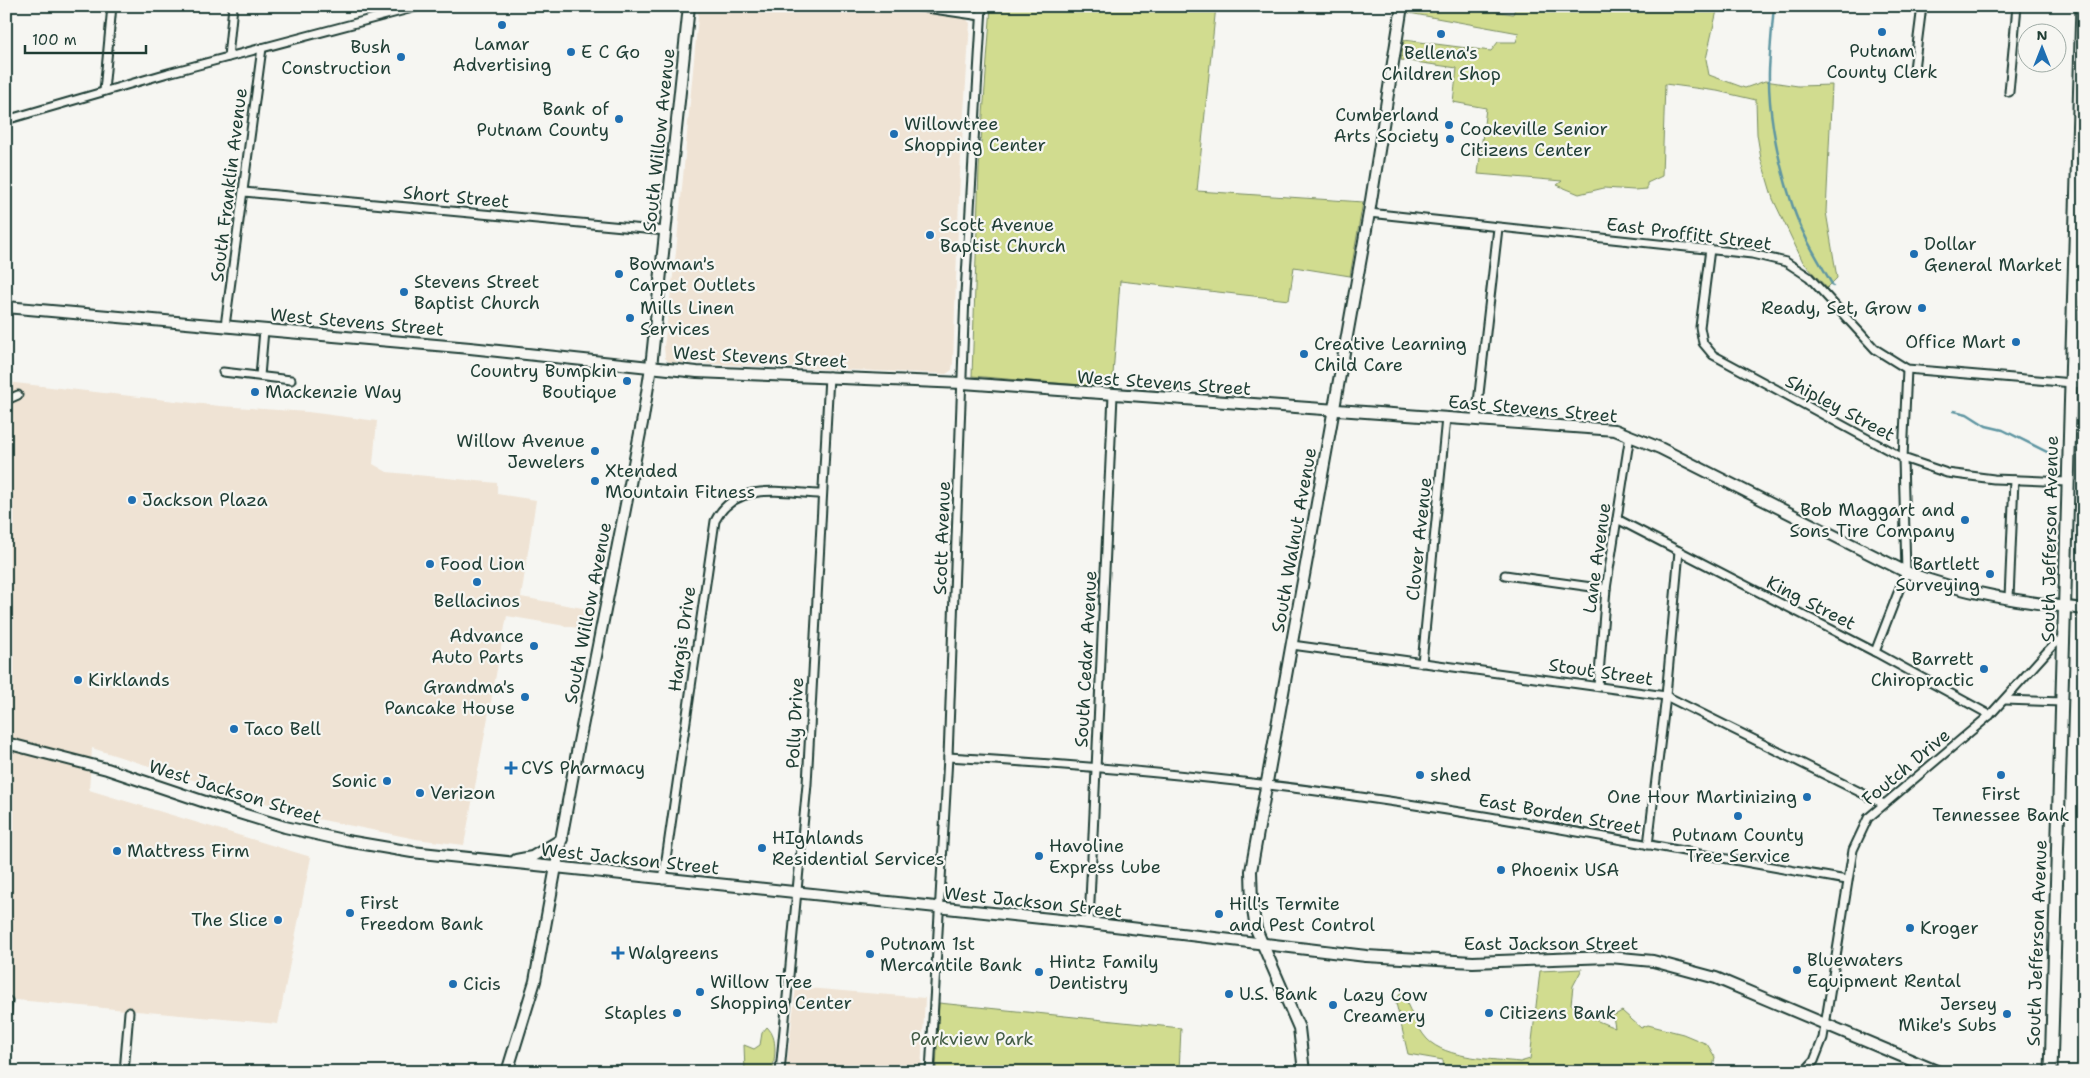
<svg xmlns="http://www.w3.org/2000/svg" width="2090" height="1078" viewBox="0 0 2090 1078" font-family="'Shantell Sans',sans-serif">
<rect width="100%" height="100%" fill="#f6f6f2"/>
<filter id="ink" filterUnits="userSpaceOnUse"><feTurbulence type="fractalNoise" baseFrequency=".02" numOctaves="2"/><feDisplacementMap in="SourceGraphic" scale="10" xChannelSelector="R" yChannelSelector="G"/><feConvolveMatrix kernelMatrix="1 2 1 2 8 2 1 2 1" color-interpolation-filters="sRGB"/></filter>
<g filter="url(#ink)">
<g fill="#efe3d4">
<path d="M699 6H887L966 19 970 23 960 172 953 363 952 370 946 374 669 362 665 358 664 346 676 252Z"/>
<path d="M6 382 220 406 308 412 377 421 373 464 387 472 497 483V494L536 500 521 597 594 610 589 630 507 616 464 845 416 839 313 818 92 748 89 790 311 857 278 1024 6 999Z"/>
<path d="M796 987 925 998 921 1072H786Z"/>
</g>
<g fill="#d1dc8f" stroke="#788c62">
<path d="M991 6H1216L1197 191 1363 202 1350 276 1294 267 1289 300 1120 281 1112 388 972 376 979 169Z"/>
<path d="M1410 6H1458L1513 14 1516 6H1718L1706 59 1709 75 1745 88 1765 81 1798 86 1832 85 1826 212 1837 278 1827 288 1803 262 1773 199 1761 159 1757 134 1756 100 1717 91 1665 84 1662 176 1647 183V189L1634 190 1604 188 1579 194 1557 185 1562 181 1478 174 1486 108 1453 102 1457 68 1401 60 1404 40 1491 51 1498 42H1516L1519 33 1409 13Z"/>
<path d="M1582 969 1573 986 1571 1004 1588 1017 1615 1028 1613 1016 1622 1011 1641 1028 1648 1025 1683 1034 1707 1044 1715 1057 1712 1072H1444L1443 1060 1408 1054 1396 1003 1401 991C1409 1006 1416 1027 1427 1039 1446 1059 1493 1059 1520 1062L1530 1059 1540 971Z"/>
<path d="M939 1003 1181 1028 1179 1072H936Z"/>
<path d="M767 1027C779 1039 774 1056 773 1072H745L744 1045 754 1049 760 1045 762 1033Z"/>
</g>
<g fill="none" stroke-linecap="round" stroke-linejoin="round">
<g stroke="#5f96a2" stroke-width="2.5">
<path d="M1774 6C1772 28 1770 50 1769 71 1768 116 1779 165 1793 207 1802 235 1819 261 1833 286"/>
<path d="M1954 411 1967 414 1986 426 2003 430 2059 458"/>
</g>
<defs>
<g id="street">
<path d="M913 6 981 16"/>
<path d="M228 57 233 6"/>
<path d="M1914 69 1922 6"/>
<path d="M104 91 112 6"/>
<path d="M2009 92 2017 6"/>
<path d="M6 120 168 73 420 6"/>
<path d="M244 192 666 231"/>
<path d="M1369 213 1752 254 1786 262 1809 277 1875 349 1907 369 2084 384"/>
<path d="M1710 249 1700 327 1703 343 1713 355 1903 458 1947 473 1994 479 2068 482"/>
<path d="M225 326 262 48"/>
<path d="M223 372 291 380"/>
<path d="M260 376 264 330"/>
<path d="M9 399 18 395"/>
<path d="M1476 420 1498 228"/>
<path d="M1617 519 1875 652 1990 715"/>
<path d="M1505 575 1606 589"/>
<path d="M2009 598 2014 480"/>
<path d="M1292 645 1666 696 1884 804"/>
<path d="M1875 652 1906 572 1903 458 1907 369"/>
<path d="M1422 663 1446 418"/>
<path d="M1598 686 1606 589 1630 435"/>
<path d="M2005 700 2062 702"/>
<path d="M948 757C1079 765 1209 776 1339 794 1509 817 1677 851 1847 880"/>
<path d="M1648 845 1666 696 1679 551"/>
<path d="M663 880 715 521C736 480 783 493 822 494"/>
<path d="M1089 923 1113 395"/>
<path d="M6 1020 8 1001"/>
<path d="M124 1072 129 1012"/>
<path d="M780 1072 807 784 829 376"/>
<path d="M930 1072 948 757 965 294 982 6"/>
<path d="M1804 1072 1814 1061 1823 1038 1853 850 1868 818 1990 715 2054 644 2065 637"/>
</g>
<g id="secondary">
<path d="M6 307 470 348 697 372 963 383 1615 430 1660 448 1906 572C1963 594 2024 602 2084 609"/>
<path d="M6 743 107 769 226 809 285 827 347 841 412 852 1089 923 1366 956 1473 962 1610 957 1653 961 1716 978 1939 1072"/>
<path d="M516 860 532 857 562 839"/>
<path d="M507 1072 535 981 578 747 643 418 651 367 689 6"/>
<path d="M1304 1072 1299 1028 1256 929 1252 904 1251 871 1369 213 1402 6"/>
</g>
<path id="primary" d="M2051 1072C2064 717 2069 361 2082 6"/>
</defs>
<use href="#street" stroke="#1f3d34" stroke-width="11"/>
<use href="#secondary" stroke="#1f3d34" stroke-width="14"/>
<use href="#primary" stroke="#1f3d34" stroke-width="15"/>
<use href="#street" stroke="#f6f6f2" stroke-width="7"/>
<use href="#secondary" stroke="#f6f6f2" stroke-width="10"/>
<use href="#primary" stroke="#f6f6f2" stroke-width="11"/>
</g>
</g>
<g fill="#1f6fb2" stroke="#f6f6f2" stroke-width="2">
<circle cx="502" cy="25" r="5"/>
<circle cx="1882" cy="32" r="5"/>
<circle cx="1441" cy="34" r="5"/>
<circle cx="571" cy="52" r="5"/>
<circle cx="401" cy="57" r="5"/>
<circle cx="619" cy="119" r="5"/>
<circle cx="1449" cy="125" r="5"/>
<circle cx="894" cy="134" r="5"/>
<circle cx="1450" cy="139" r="5"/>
<circle cx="930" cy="235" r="5"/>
<circle cx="1914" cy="254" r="5"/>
<circle cx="619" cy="274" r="5"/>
<circle cx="404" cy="292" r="5"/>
<circle cx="1922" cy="308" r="5"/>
<circle cx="630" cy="318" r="5"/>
<circle cx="2016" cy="342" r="5"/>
<circle cx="1304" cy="354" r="5"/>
<circle cx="627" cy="381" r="5"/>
<circle cx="255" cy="392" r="5"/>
<circle cx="595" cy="451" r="5"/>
<circle cx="595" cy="481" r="5"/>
<circle cx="132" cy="500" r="5"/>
<circle cx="1965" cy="520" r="5"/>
<circle cx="430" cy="564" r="5"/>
<circle cx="1990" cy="574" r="5"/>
<circle cx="477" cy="582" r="5"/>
<circle cx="534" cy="646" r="5"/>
<circle cx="1984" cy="669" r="5"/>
<circle cx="78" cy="680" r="5"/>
<circle cx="525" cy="697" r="5"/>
<circle cx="234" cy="729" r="5"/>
<path d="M508.5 760.5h5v5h5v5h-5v5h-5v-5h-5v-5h5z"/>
<circle cx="1420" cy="775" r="5"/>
<circle cx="2001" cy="775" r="5"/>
<circle cx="387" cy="781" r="5"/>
<circle cx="420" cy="793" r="5"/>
<circle cx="1807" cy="797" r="5"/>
<circle cx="1738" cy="816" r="5"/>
<circle cx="762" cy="848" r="5"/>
<circle cx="117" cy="851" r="5"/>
<circle cx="1039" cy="856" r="5"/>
<circle cx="1501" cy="870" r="5"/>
<circle cx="350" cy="913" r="5"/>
<circle cx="1219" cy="914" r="5"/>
<circle cx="278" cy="920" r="5"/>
<circle cx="1910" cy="928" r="5"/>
<path d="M615.5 945.5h5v5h5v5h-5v5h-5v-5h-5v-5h5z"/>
<circle cx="870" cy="954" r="5"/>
<circle cx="1797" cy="970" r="5"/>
<circle cx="1039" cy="972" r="5"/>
<circle cx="453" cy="984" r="5"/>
<circle cx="700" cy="992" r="5"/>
<circle cx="1229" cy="994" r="5"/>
<circle cx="1333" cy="1005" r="5"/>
<circle cx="677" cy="1013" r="5"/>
<circle cx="1489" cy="1013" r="5"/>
<circle cx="2007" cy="1014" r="5"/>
</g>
<g text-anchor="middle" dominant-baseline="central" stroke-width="4.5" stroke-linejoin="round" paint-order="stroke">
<g font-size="18" fill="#1f3d34" stroke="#f6f6f2" text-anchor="start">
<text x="502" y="44" text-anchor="middle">Lamar<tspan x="502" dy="21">Advertising</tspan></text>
<text x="391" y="47" text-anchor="end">Bush<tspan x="391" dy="21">Construction</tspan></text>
<text x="1882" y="51" text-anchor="middle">Putnam<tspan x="1882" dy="21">County Clerk</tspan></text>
<text x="581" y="52">E C Go</text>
<text x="1441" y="53" text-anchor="middle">Bellena's<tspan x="1441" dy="21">Children Shop</tspan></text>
<text x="609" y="109" text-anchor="end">Bank of<tspan x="609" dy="21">Putnam County</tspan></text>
<text x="1439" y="115" text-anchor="end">Cumberland<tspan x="1439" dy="21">Arts Society</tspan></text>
<text x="904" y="124">Willowtree<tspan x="904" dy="21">Shopping Center</tspan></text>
<text x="1460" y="129">Cookeville Senior<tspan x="1460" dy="21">Citizens Center</tspan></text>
<text x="940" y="225">Scott Avenue<tspan x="940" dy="21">Baptist Church</tspan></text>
<text x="1924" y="244">Dollar<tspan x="1924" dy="21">General Market</tspan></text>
<text x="629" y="264">Bowman's<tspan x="629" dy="21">Carpet Outlets</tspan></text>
<text x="414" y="282">Stevens Street<tspan x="414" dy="21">Baptist Church</tspan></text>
<text x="640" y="308">Mills Linen<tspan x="640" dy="21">Services</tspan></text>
<text x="1912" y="308" text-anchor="end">Ready, Set, Grow</text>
<text x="2006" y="342" text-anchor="end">Office Mart</text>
<text x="1314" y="344">Creative Learning<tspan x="1314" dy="21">Child Care</tspan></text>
<text x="617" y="371" text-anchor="end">Country Bumpkin<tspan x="617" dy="21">Boutique</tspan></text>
<text x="265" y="392">Mackenzie Way</text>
<text x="585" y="441" text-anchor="end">Willow Avenue<tspan x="585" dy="21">Jewelers</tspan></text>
<text x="605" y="471">Xtended<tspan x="605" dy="21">Mountain Fitness</tspan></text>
<text x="142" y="500">Jackson Plaza</text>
<text x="1955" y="510" text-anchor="end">Bob Maggart and<tspan x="1955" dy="21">Sons Tire Company</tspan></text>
<text x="440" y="564">Food Lion</text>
<text x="1980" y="564" text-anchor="end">Bartlett<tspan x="1980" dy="21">Surveying</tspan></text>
<text x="477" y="601" text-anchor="middle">Bellacinos</text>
<text x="524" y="636" text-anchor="end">Advance<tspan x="524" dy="21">Auto Parts</tspan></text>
<text x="1974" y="659" text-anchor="end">Barrett<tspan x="1974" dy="21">Chiropractic</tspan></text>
<text x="88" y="680">Kirklands</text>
<text x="515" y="687" text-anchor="end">Grandma's<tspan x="515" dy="21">Pancake House</tspan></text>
<text x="244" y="729">Taco Bell</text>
<text x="521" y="768">CVS Pharmacy</text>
<text x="1430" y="775">shed</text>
<text x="377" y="781" text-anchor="end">Sonic</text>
<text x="430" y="793">Verizon</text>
<text x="2001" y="794" text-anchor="middle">First<tspan x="2001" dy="21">Tennessee Bank</tspan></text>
<text x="1797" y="797" text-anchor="end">One Hour Martinizing</text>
<text x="1738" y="835" text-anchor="middle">Putnam County<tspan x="1738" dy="21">Tree Service</tspan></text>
<text x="772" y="838">HIghlands<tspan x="772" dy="21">Residential Services</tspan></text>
<text x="1049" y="846">Havoline<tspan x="1049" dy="21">Express Lube</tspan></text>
<text x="127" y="851">Mattress Firm</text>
<text x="1511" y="870">Phoenix USA</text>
<text x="360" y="903">First<tspan x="360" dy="21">Freedom Bank</tspan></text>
<text x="1229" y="904">Hill's Termite<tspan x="1229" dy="21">and Pest Control</tspan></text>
<text x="268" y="920" text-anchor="end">The Slice</text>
<text x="1920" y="928">Kroger</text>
<text x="880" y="944">Putnam 1st<tspan x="880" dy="21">Mercantile Bank</tspan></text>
<text x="628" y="953">Walgreens</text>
<text x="1807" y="960">Bluewaters<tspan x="1807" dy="21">Equipment Rental</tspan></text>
<text x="1049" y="962">Hintz Family<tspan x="1049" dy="21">Dentistry</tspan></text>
<text x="710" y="982">Willow Tree<tspan x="710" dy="21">Shopping Center</tspan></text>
<text x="463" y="984">Cicis</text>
<text x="1239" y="994">U.S. Bank</text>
<text x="1343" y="995">Lazy Cow<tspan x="1343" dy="21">Creamery</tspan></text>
<text x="1997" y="1004" text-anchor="end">Jersey<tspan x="1997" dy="21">Mike's Subs</tspan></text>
<text x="667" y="1013" text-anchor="end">Staples</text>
<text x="1499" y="1013">Citizens Bank</text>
</g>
<g font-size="18" fill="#1f3d34" stroke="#f6f6f2">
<text transform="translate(659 140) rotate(-84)">South Willow Avenue</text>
<text transform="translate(229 185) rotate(-83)">South Franklin Avenue</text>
<text transform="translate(456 197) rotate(5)">Short Street</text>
<text transform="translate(1689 234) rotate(7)">East Proffitt Street</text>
<text transform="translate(357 322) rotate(5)">West Stevens Street</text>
<text transform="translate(760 357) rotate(3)">West Stevens Street</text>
<text transform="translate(1164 383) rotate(4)">West Stevens Street</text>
<text transform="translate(1840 408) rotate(28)">Shipley Street</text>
<text transform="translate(1533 409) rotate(5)">East Stevens Street</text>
<text transform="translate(942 538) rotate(-88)">Scott Avenue</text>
<text transform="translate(1419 539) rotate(-84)">Clover Avenue</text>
<text transform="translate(2050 539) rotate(-89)">South Jefferson Avenue</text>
<text transform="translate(1294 540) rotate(-80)">South Walnut Avenue</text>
<text transform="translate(1597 558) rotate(-82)">Lane Avenue</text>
<text transform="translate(1811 603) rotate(27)">King Street</text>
<text transform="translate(588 613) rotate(-79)">South Willow Avenue</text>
<text transform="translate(682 639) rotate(-82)">Hargis Drive</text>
<text transform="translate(1086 659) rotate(-87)">South Cedar Avenue</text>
<text transform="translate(1601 672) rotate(8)">Stout Street</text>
<text transform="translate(795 723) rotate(-87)">Polly Drive</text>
<text transform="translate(1906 767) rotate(-40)">Foutch Drive</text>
<text transform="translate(235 792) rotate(17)">West Jackson Street</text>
<text transform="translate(1560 814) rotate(10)">East Borden Street</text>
<text transform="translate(630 859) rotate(6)">West Jackson Street</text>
<text transform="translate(1033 902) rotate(6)">West Jackson Street</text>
<text transform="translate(2037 943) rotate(-88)">South Jefferson Avenue</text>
<text x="1551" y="944">East Jackson Street</text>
</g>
<g font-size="18" fill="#435d46" stroke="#f6f6f2">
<text x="972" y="1039">Parkview Park</text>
</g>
</g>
<rect width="2090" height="1078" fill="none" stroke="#f6f6f2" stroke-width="25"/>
<rect x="12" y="12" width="2065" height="1053" fill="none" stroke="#1f3d34" stroke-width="2" filter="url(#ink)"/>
<g transform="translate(2042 48)"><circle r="24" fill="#f6f6f2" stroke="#a0aca6"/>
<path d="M0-4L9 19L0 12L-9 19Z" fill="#1f6fb2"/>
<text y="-8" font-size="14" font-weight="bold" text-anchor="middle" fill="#1f3d34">N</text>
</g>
<path d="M25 45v8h121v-8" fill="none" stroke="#1f3d34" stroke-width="2.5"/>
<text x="32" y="45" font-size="15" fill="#1f3d34" stroke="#f6f6f2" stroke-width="4" paint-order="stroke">100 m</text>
</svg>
